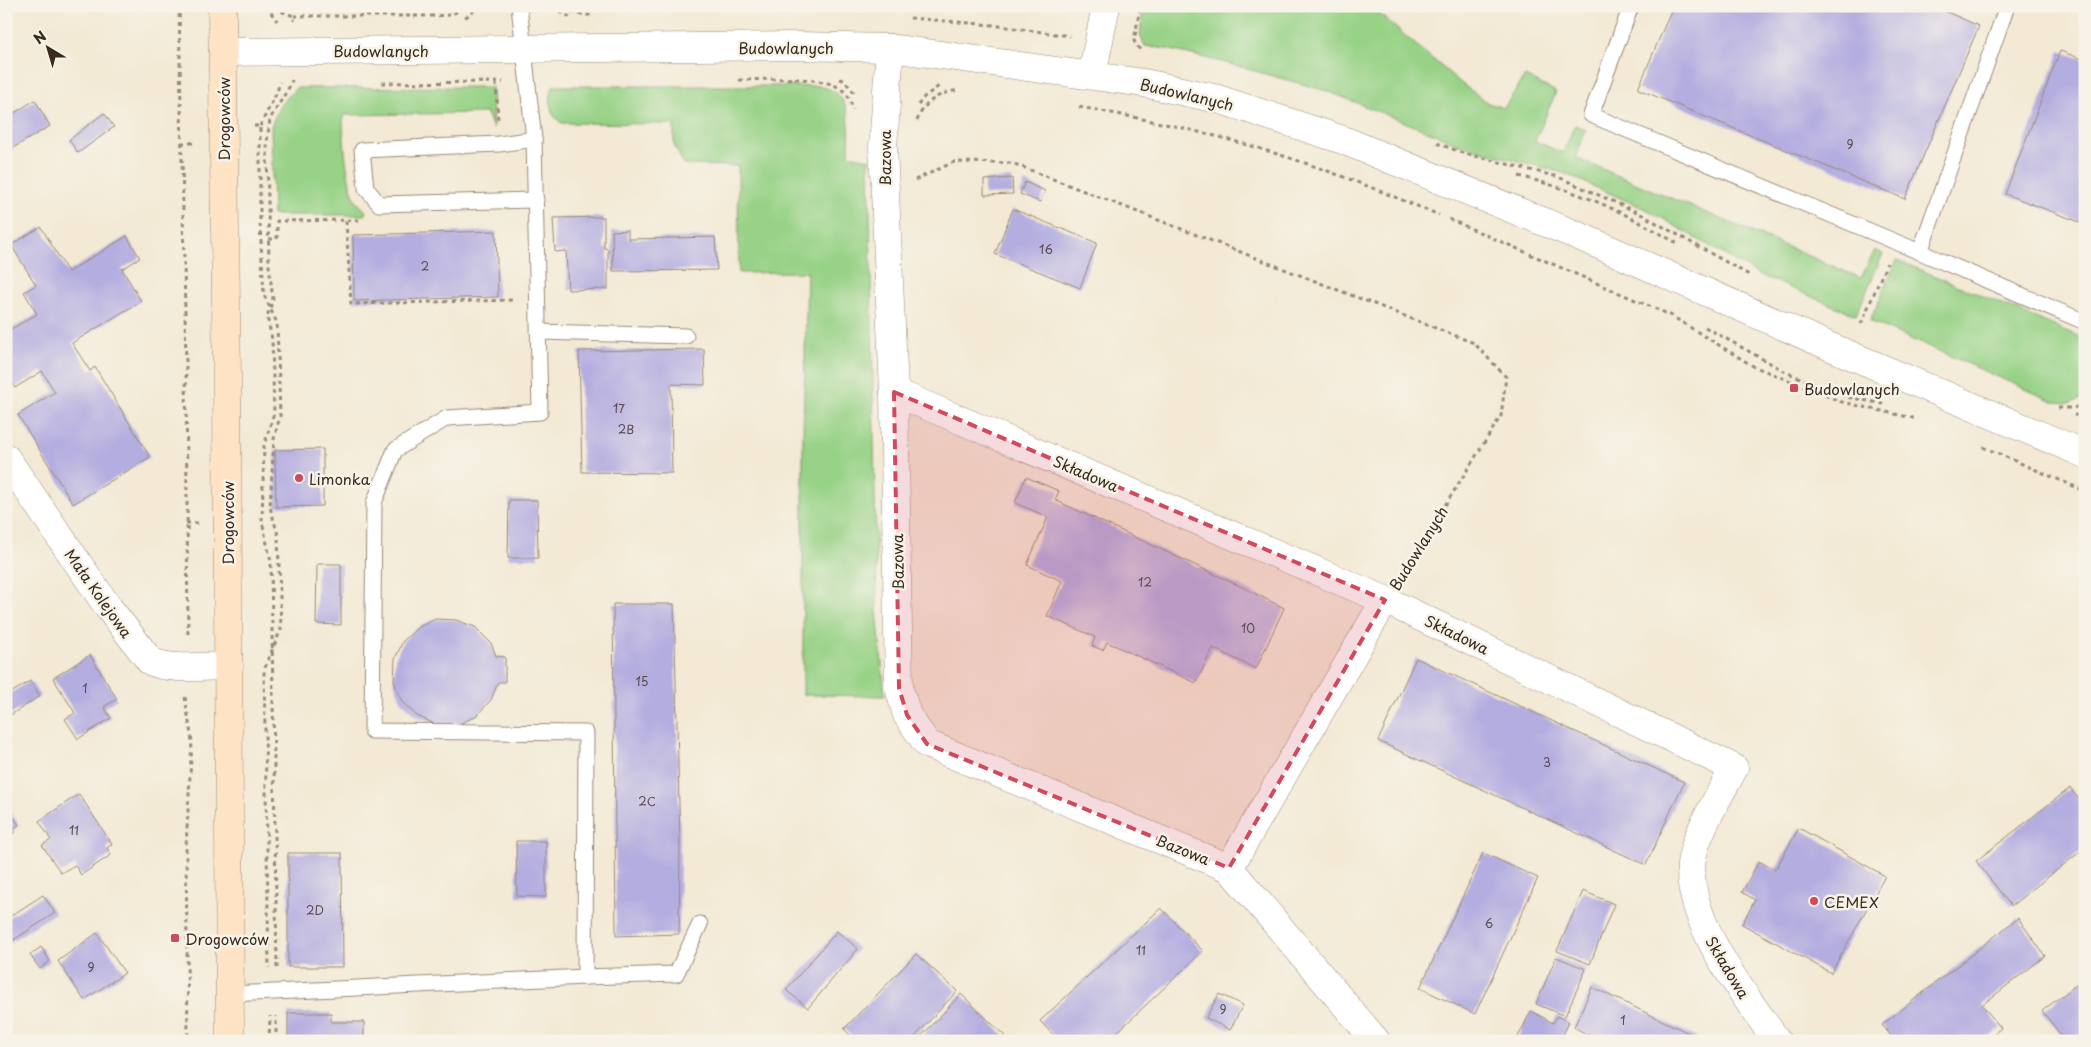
<svg xmlns="http://www.w3.org/2000/svg" width="2091" height="1047" viewBox="0 0 2091 1047" font-family="'Playpen Sans',sans-serif">
<rect width="100%" height="100%" fill="#f7f3e8"/>
<filter id="ink" filterUnits="userSpaceOnUse"><feTurbulence type="fractalNoise" baseFrequency=".02" numOctaves="2"/><feDisplacementMap in="SourceGraphic" scale="10" xChannelSelector="R" yChannelSelector="G"/><feConvolveMatrix kernelMatrix="1 2 1 2 8 2 1 2 1" color-interpolation-filters="sRGB"/></filter>
<filter id="wash" filterUnits="userSpaceOnUse"><feTurbulence type="fractalNoise" baseFrequency=".0096" numOctaves="4" result="noise"/><feDisplacementMap in="SourceGraphic" scale="20" xChannelSelector="R" yChannelSelector="G"/><feGaussianBlur stdDeviation="1.12" result="paint"/><feColorMatrix in="noise" values="0 0 0 0 0 0 0 0 0 0 0 0 0 0 0 0 0 1.4 0 .05"/><feComposite in="paint" operator="in"/></filter>
<g filter="url(#wash)">
<rect width="100%" height="100%" fill="#f3e9d4"/>
<g fill="#97d286" stroke="#697e52">
<path d="M1139 6H1370L1462 84 1488 103 1504 108 1525 76 1556 92 1535 141 1563 153 1575 125 1586 130 1576 158 1861 278 1875 250 1883 254 1856 315 1757 274 1650 211 1563 173 1467 147 1327 91 1226 63 1167 49 1145 46 1140 35 1143 9Z"/>
<path d="M553 86H820C824 88 831 89 835 92 853 106 849 135 849 155L869 159 877 610 885 696 803 695V437L807 272 739 273 738 166 684 165 674 145V124L562 123C548 115 549 101 553 86Z"/>
<path d="M492 87 493 128 487 113 343 115C343 135 346 182 356 200 358 204 363 207 366 212L364 215H273L271 126 280 105 296 88Z"/>
<path d="M1897 260 2085 339V398L2069 403 2055 402 1870 321Z"/>
</g>
<g id="blocks">
<g fill="#b4ade0">
<path d="M1673 6H1933L1979 26 1905 199 1638 89Z"/>
<path d="M2060 51 2085 60V224L2005 194Z"/>
<path d="M35 100 50 126 8 151 6 148V118Z"/>
<path d="M104 113 114 127 78 153 69 140Z"/>
<path d="M1012 178 1013 194 984 195V180Z"/>
<path d="M1025 182 1045 191 1040 202 1020 194Z"/>
<path d="M1013 209 1097 243 1080 288 995 254Z"/>
<path d="M604 217V248L608 249V289L568 290 566 251 555 252 553 218Z"/>
<path d="M41 227 68 272 127 236 140 258 122 269 141 301 72 343 90 371 95 367 150 457 73 504 18 415 55 392 42 371 15 388 6 373V332L37 314 24 292 36 285 11 245Z"/>
<path d="M628 230V239L715 237 717 270 613 271 612 231Z"/>
<path d="M496 231 498 297 354 301 353 235Z"/>
<path d="M704 349 705 385 671 384 672 473 582 472 579 351Z"/>
<path d="M323 449V506L276 507 275 450Z"/>
<path d="M1026 477 1059 491 1055 500 1242 587 1284 608 1256 669 1213 648 1196 683 1107 642 1103 650 1092 646 1095 637 1047 616 1062 581 1027 565 1048 517 1015 503Z"/>
<path d="M509 500H537L538 558H508Z"/>
<path d="M317 564H341V625L316 624Z"/>
<path d="M6 589 12 598 6 601Z"/>
<path d="M613 604H674L680 844 679 934 616 936Z"/>
<path d="M435 619 456 620 475 627 491 643 496 656 505 657V682H498L491 700 476 716 457 725 435 724 417 716 402 702 394 682 395 659 403 641 417 628Z"/>
<path d="M90 655 117 699 104 707 111 718 78 739 65 719 75 713 53 678Z"/>
<path d="M1416 658 1684 782 1646 865 1378 741Z"/>
<path d="M30 681 40 696 6 718V696Z"/>
<path d="M2070 788 2085 807V848L2011 906 1976 861Z"/>
<path d="M79 794 112 844 107 848 111 855 81 875 75 865 61 873 42 845 51 840 39 821Z"/>
<path d="M11 813 19 825 13 829 15 832 6 837V815Z"/>
<path d="M1799 828 1885 876 1831 973 1742 924 1755 900 1742 892 1759 861 1775 870Z"/>
<path d="M516 841H546V897L517 896Z"/>
<path d="M288 853H342L343 967H288Z"/>
<path d="M1483 853 1538 878 1475 1014 1420 988Z"/>
<path d="M1583 891 1614 904 1590 964 1557 951Z"/>
<path d="M43 895 55 913 6 945V919Z"/>
<path d="M1161 908 1203 951 1108 1041H1059L1040 1021Z"/>
<path d="M2018 918 2045 956 1982 1005 2001 1028 1985 1041H1895L1882 1025Z"/>
<path d="M837 931 858 949 808 1008 786 990Z"/>
<path d="M97 933 125 973 84 1000 58 961Z"/>
<path d="M41 947 50 961 40 969 30 955Z"/>
<path d="M916 954 957 991 911 1041H856L844 1029Z"/>
<path d="M1556 957 1586 969 1565 1016 1536 1004Z"/>
<path d="M2085 978V1041H2053L2061 1035 2042 1011Z"/>
<path d="M1592 987 1697 1037 1695 1041H1599L1574 1027Z"/>
<path d="M961 994 1010 1041H917Z"/>
<path d="M1219 994 1243 1005 1230 1030 1206 1018Z"/>
<path d="M1531 1011 1553 1023 1557 1016 1569 1022 1560 1041H1516Z"/>
<path d="M288 1013H331V1022H364V1041H288Z"/>
</g>
</g>
</g>
<g filter="url(#ink)">
<use href="#blocks" fill-opacity="0" stroke="#978a79" stroke-width="1"/>
<g fill="none" stroke-linecap="round" stroke-linejoin="round">
<defs>
<g id="lane">
<path d="M1631 6 1591 115 1920 252 2007 6"/>
<path d="M534 139 499 144 362 150 366 188 379 204 536 200"/>
<path d="M1920 252 2085 322"/>
<path d="M538 332 686 336"/>
<path d="M585 977 676 974 700 924"/>
<path d="M230 994 585 977 586 733 372 731 374 503 395 450 447 418 540 412 534 139 519 6"/>
</g>
<g id="street">
<path d="M890 48 883 147 894 392 899 688 907 715 927 744 1229 868 1376 1041"/>
<path d="M223 52 796 46 890 48 1144 83 1218 99 1343 140 1581 237 1831 347 2085 454"/>
<path d="M1092 75 1106 6"/>
<path d="M894 392 1385 600 1734 768C1721 793 1693 837 1691 865 1688 924 1744 994 1777 1041"/>
<path d="M6 458 108 607 150 661C170 671 206 666 229 666"/>
<path d="M1229 868 1385 600"/>
</g>
<path id="secondary" d="M222 6 227 378 230 1041"/>
</defs>
<use href="#lane" stroke="#978a79" stroke-width="17"/>
<use href="#street" stroke="#978a79" stroke-width="29"/>
<use href="#secondary" stroke="#978a79" stroke-width="29"/>
<g stroke="#978a79" stroke-width="3" stroke-dasharray="4 4" stroke-linecap="butt">
<path d="M179 6 186 363 188 638"/>
<path d="M266 6 277 21"/>
<path d="M276 6 280 11 294 16V21"/>
<path d="M554 6 557 10 570 17"/>
<path d="M565 6C572 14 581 15 591 15"/>
<path d="M1140 8 1134 41 1140 50"/>
<path d="M294 16H432L451 15 466 6"/>
<path d="M465 17 470 15 478 6"/>
<path d="M910 18 993 25 1070 36"/>
<path d="M840 79 844 80 855 94"/>
<path d="M739 80C767 80 816 74 840 88 848 93 851 102 853 110"/>
<path d="M382 83 503 82"/>
<path d="M496 83 498 121"/>
<path d="M918 105 924 97 939 86"/>
<path d="M1079 107C1161 121 1244 141 1322 169 1361 183 1400 199 1439 215"/>
<path d="M917 121C924 101 939 93 959 90"/>
<path d="M254 126H260V224L264 295 277 323 280 416 274 439 270 507 278 535 281 629 264 670 269 968"/>
<path d="M260 126 277 92 280 82"/>
<path d="M181 143H193"/>
<path d="M1437 143 1463 153 1558 177 1637 212 1751 276"/>
<path d="M1519 176C1579 191 1625 212 1678 244"/>
<path d="M915 180 954 162 1012 163 1474 343 1506 377 1501 416 1402 574"/>
<path d="M1449 219 1670 315 1753 366 1842 402 1917 419"/>
<path d="M346 221 351 304 514 300"/>
<path d="M269 239H277V221L362 220"/>
<path d="M1861 324 1887 263"/>
<path d="M1705 327 1786 372 1846 397 1884 404"/>
<path d="M2058 408H2074L2085 403"/>
<path d="M2074 415 2085 416"/>
<path d="M1983 447 2085 491"/>
<path d="M186 523H198"/>
<path d="M185 697 192 741 186 846 188 1041"/>
<path d="M277 968 271 562 262 521 264 446 274 413 272 339 267 316 273 300 269 266 267 142 270 119 291 84 292 80"/>
<path d="M269 1041 270 1016"/>
<path d="M276 1041V1016"/>
</g>
<use href="#lane" stroke="#fff" stroke-width="15"/>
<use href="#street" stroke="#fff" stroke-width="28"/>
<use href="#secondary" stroke="#fee4c5" stroke-width="28"/>
</g>
</g>
<path fill="#d1495b" fill-opacity="0.2" stroke="#d1495b" stroke-width="4" stroke-dasharray="10 6" stroke-linejoin="round" d="M894 392 1385 600 1229 868 927 744 907 715 899 688Z"/>
<g fill="#d1495b" stroke="#f7f3e8" stroke-width="2">
<rect x="1789" y="383" width="10" height="10" rx="2.5"/>
<circle cx="299" cy="478" r="5"/>
<circle cx="1814" cy="901" r="5"/>
<rect x="170" y="933" width="10" height="10" rx="2.5"/>
</g>
<g text-anchor="middle" dominant-baseline="central" stroke-width="5" stroke-linejoin="round" paint-order="stroke">
<g font-size="12" fill="#594b4e">
<text x="1850" y="144">9</text>
<text x="1046" y="249">16</text>
<text x="425" y="266">2</text>
<text x="619" y="408">17</text>
<text x="626" y="429">2B</text>
<text x="1145" y="582">12</text>
<text x="1248" y="628">10</text>
<text x="642" y="681">15</text>
<text x="85" y="688">1</text>
<text x="1547" y="762">3</text>
<text x="647" y="801">2C</text>
<text x="74" y="830">11</text>
<text x="315" y="910">2D</text>
<text x="1489" y="923">6</text>
<text x="1141" y="950">11</text>
<text x="91" y="967">9</text>
<text x="1223" y="1009">9</text>
<text x="1623" y="1020">1</text>
</g>
<g font-size="15" fill="#3b2a1e" stroke="#f7f3e8">
<text x="786" y="47">Budowlanych</text>
<text x="381" y="50">Budowlanych</text>
<text transform="translate(1187 94) rotate(13)">Budowlanych</text>
<text transform="translate(223 119) rotate(-90)">Drogowców</text>
<text transform="translate(884 158) rotate(-90)">Bazowa</text>
<text transform="translate(1086 473) rotate(23)">Składowa</text>
<text transform="translate(227 523) rotate(-90)">Drogowców</text>
<text transform="translate(1418 548) rotate(-58)">Budowlanych</text>
<text transform="translate(897 562) rotate(-91)">Bazowa</text>
<text transform="translate(99 593) rotate(55)">Mała Kolejowa</text>
<text transform="translate(1457 634) rotate(26)">Składowa</text>
<text transform="translate(1183 849) rotate(22)">Bazowa</text>
<text transform="translate(1728 967) rotate(59)">Składowa</text>
</g>
<g font-size="15" fill="#3b2a1e" stroke="#f7f3e8" text-anchor="start">
<text x="1804" y="388">Budowlanych</text>
<text x="309" y="478">Limonka</text>
<text x="1824" y="901">СEMEX</text>
<text x="185" y="938">Drogowców</text>
</g>
</g>
<rect width="2091" height="1047" fill="none" stroke="#f7f3e8" stroke-width="25"/>
<g transform="translate(48 48) rotate(322)" stroke="#f7f3e8" stroke-width="4" paint-order="stroke">
<path d="M0-4L9 19L0 12L-9 19Z" fill="#3b2a1e"/>
<text y="-8" font-size="14" font-weight="bold" text-anchor="middle" fill="#3b2a1e">N</text>
</g>
</svg>
